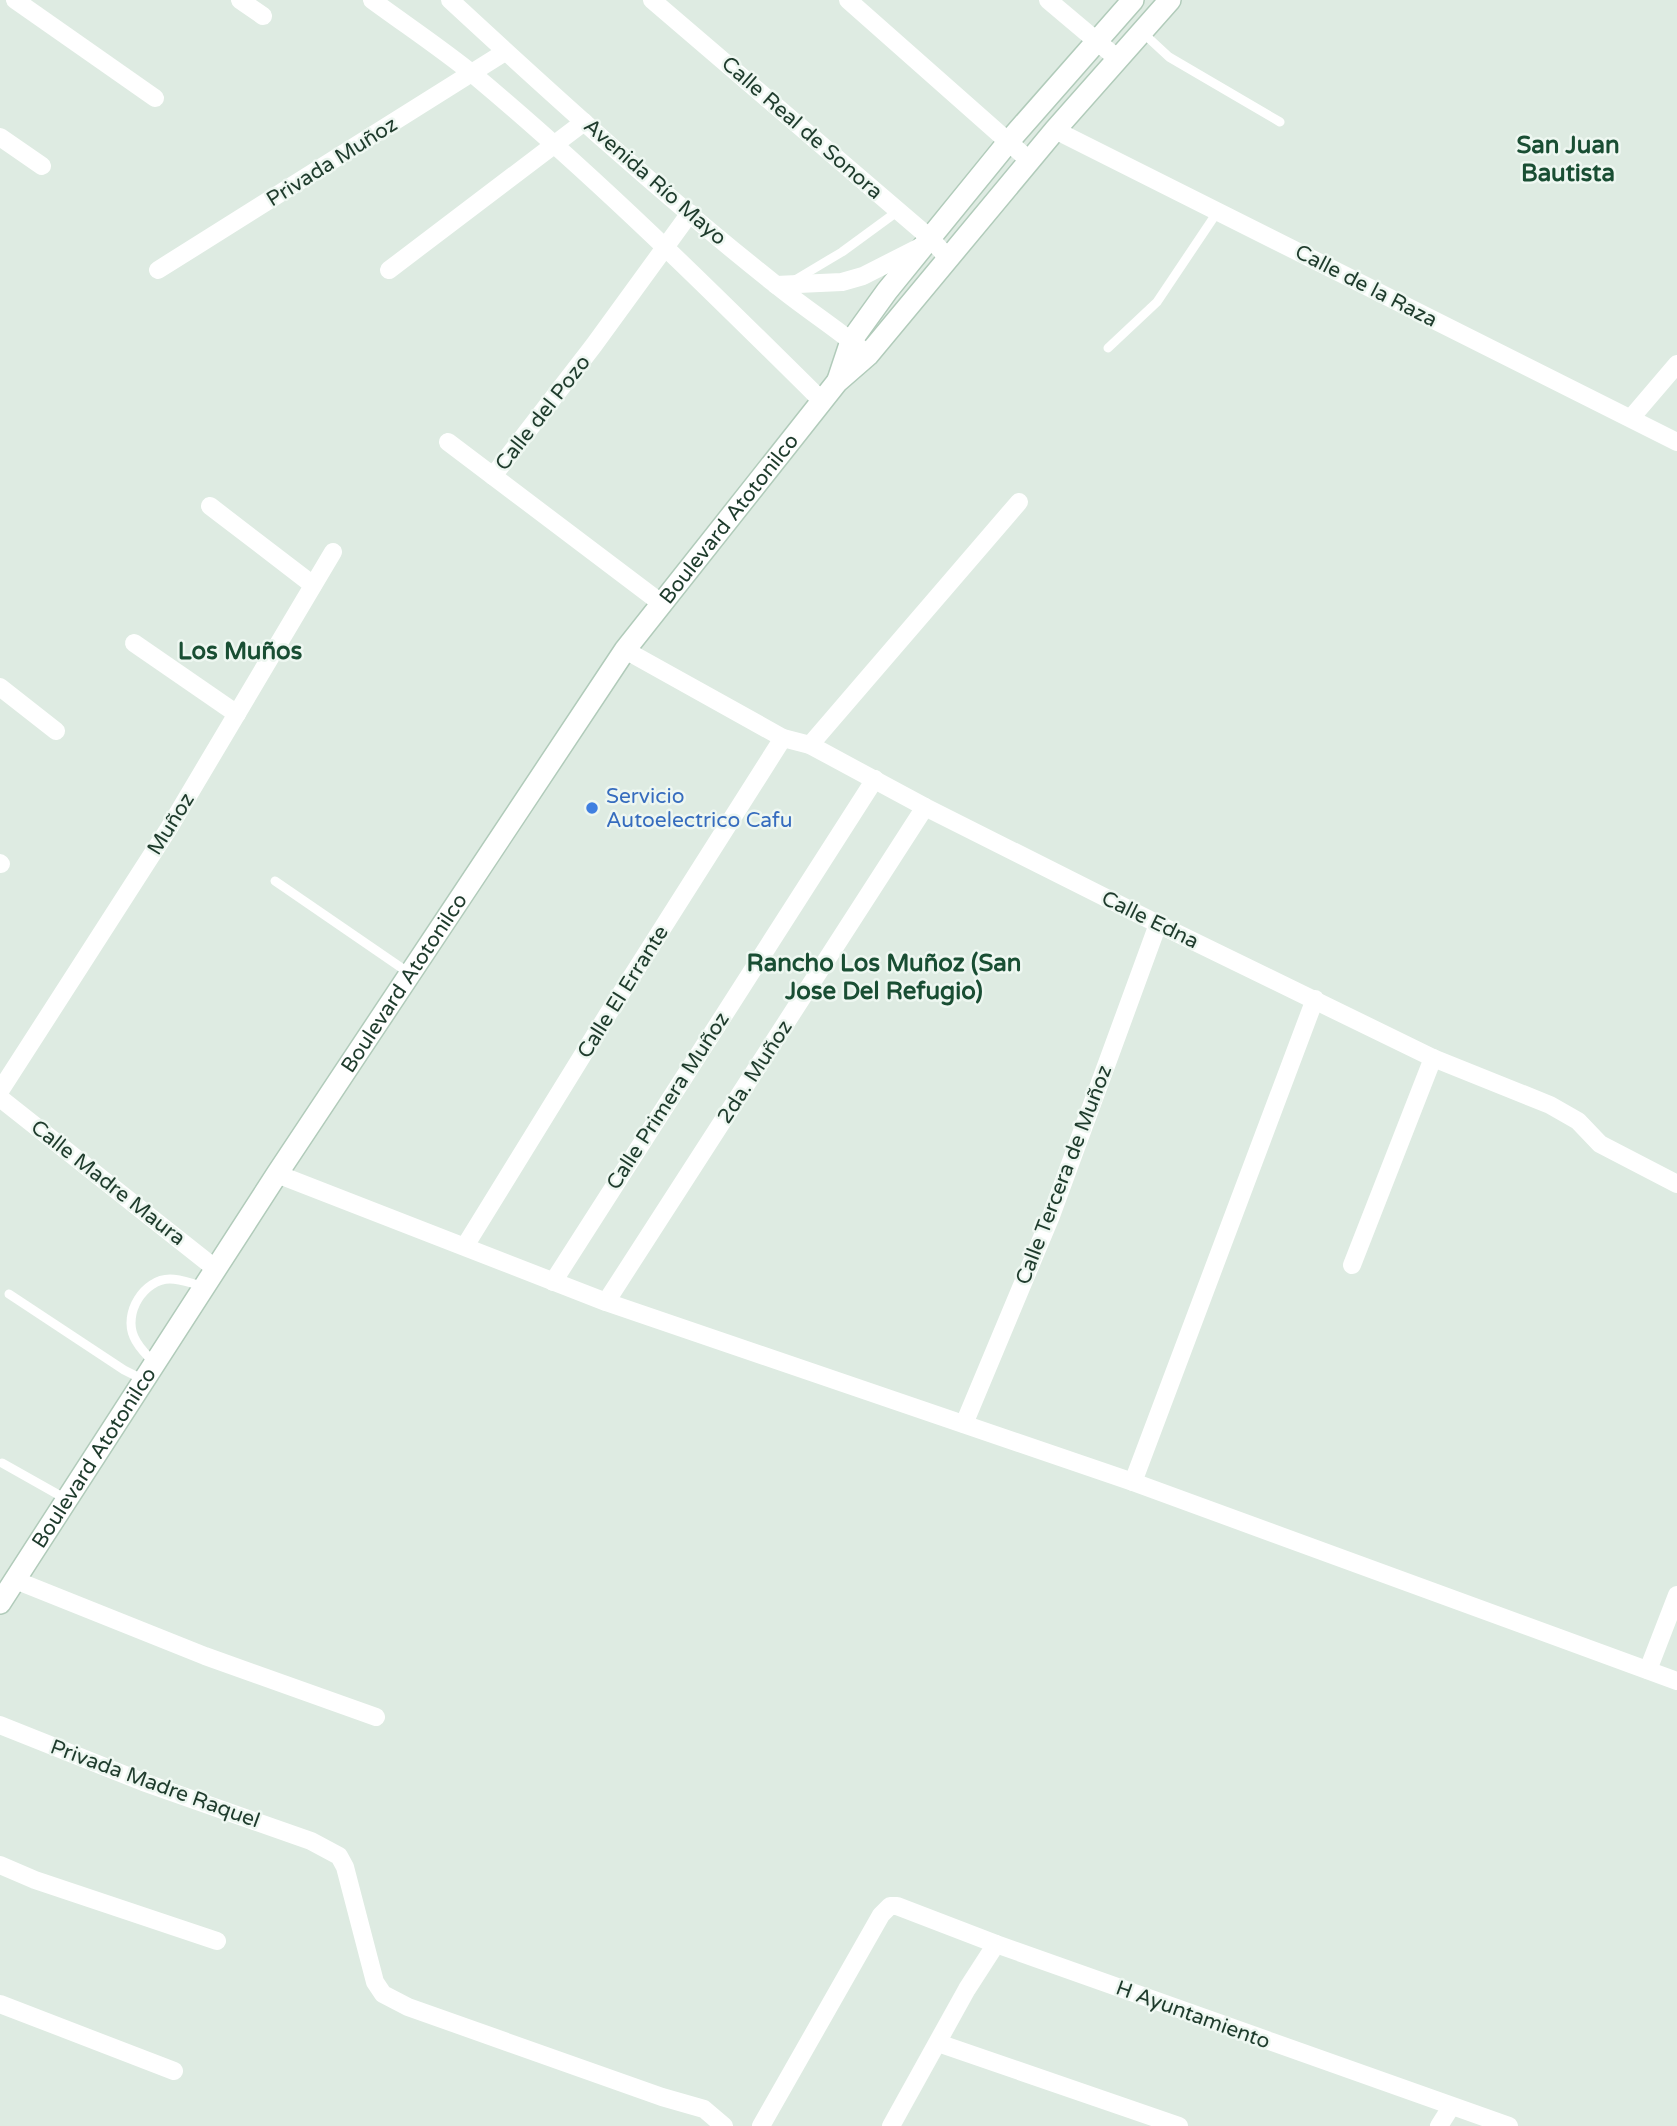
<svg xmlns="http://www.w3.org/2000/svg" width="1677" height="2126" viewBox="0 0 1677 2126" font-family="'Varela Round',sans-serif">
<rect width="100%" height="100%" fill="#deebe2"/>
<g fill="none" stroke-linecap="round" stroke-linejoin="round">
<defs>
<g id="secondary">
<path d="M838 380 851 341 887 291 1009 141 1133 0"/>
<path id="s1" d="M0 1603 277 1174 625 650 837 382 868 355 1055 130 1170 0"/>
</g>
</defs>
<use href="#secondary" stroke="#b1cbba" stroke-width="24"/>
<g stroke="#fff" stroke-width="9">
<path d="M1142 32 1169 57 1280 122"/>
<path d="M795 280 842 252 898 211"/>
<path d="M1108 348 1157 302 1218 211"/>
<path d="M275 881 409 973"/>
<path d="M9 1294 124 1370 144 1380"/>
<path d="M154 1363C147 1355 138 1347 134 1337 123 1313 144 1279 170 1279 181 1279 193 1284 203 1286"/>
<path d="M2 1463 66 1499"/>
</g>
<g stroke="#fff" stroke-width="18">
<path d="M15 0 155 98"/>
<path d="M240 0 263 16"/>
<path d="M372 0C406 25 442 49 474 75 596 177 709 289 822 401"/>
<path d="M450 0C556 98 663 195 775 284 803 307 833 326 861 349"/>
<path d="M652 0 930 238 948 258"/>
<path d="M848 0 1030 161"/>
<path d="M1048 0 1118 59"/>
<path d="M1055 130 1677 442"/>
<path d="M0 137 42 166"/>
<path d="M158 270 505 52"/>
<path d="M389 270 584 122"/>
<path d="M776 285 842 282 863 276 922 246"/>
<path d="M1631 418 1677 364"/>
<path d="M448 442 661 603"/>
<path d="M493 476 594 345 690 213"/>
<path d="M210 506 313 585"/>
<path d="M134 643 237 714"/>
<path d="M625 650 783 738 810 745 925 807 1158 924 1433 1058 1550 1105 1578 1121 1600 1144 1677 1184"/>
<path d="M0 687 56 731"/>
<path d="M810 745 1019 502"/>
<path d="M0 863 1 864"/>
<path d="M0 1091 169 828 333 552"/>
<path d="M0 1098 216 1269"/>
<path d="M277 1174 606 1302 1133 1482 1677 1681"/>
<path d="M465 1246 608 1014 783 738"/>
<path d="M1352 1265 1433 1058"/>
<path d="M553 1282 875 779"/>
<path d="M606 1302 925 807"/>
<path d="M964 1424 1051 1216 1158 924"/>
<path d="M1133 1482 1315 999"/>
<path d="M15 1580 205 1656 376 1717"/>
<path d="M1648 1670 1677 1595"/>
<path d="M0 1725 143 1782 311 1841 339 1856 345 1867 375 1982 383 1994 408 2007 662 2097 704 2109 724 2126"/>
<path d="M0 1865 35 1880 217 1941"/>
<path d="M0 2004 174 2071"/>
<path d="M938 2043 1179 2126"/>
<path d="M761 2126 881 1915 890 1906H897L996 1944 1509 2126"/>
<path d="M891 2126 967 1989 996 1944"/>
<path d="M1439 2126 1451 2107"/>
</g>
<use href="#secondary" stroke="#fff" stroke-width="21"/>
</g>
<circle fill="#3f7fe0" stroke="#eef7f1" stroke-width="2.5" cx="592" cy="808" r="7"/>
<g text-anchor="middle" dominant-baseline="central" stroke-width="5" stroke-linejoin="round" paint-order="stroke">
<g font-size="21" fill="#1e3b2c" stroke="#eef7f1">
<text transform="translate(802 128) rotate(41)">Calle Real de Sonora</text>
<text transform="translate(332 162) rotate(-32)">Privada Muñoz</text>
<text transform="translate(655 182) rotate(41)">Avenida Río Mayo</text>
<text transform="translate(1366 286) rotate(27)">Calle de la Raza</text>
<text transform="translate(543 413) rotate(-52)">Calle del Pozo</text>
<text stroke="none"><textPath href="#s1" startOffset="1307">Boulevard Atotonilco</textPath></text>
<text transform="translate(171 824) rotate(-58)">Muñoz</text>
<text transform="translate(1150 920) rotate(26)">Calle Edna</text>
<text stroke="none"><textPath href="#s1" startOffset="740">Boulevard Atotonilco</textPath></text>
<text transform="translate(623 992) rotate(-58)">Calle El Errante</text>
<text transform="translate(755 1072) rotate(-57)">2da. Muñoz</text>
<text transform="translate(668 1101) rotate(-57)">Calle Primera Muñoz</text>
<text transform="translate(1064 1175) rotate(-69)">Calle Tercera de Muñoz</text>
<text transform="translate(108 1183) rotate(38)">Calle Madre Maura</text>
<text stroke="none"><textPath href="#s1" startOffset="173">Boulevard Atotonilco</textPath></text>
<text transform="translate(155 1784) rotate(20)">Privada Madre Raquel</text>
<text transform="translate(1193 2015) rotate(20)">H Ayuntamiento</text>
</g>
<g font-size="21" fill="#366cbe" stroke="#eef7f1" text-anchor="start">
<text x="606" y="796">Servicio<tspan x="606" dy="24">Autoelectrico Cafu</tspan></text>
</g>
<g font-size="24" font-weight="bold" fill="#194e33" stroke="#eef7f1">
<text x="1568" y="145">San Juan<tspan x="1568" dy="28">Bautista</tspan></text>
<text x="240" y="651">Los Muños</text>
<text x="884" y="963">Rancho Los Muñoz (San<tspan x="884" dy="28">Jose Del Refugio)</tspan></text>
</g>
</g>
</svg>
